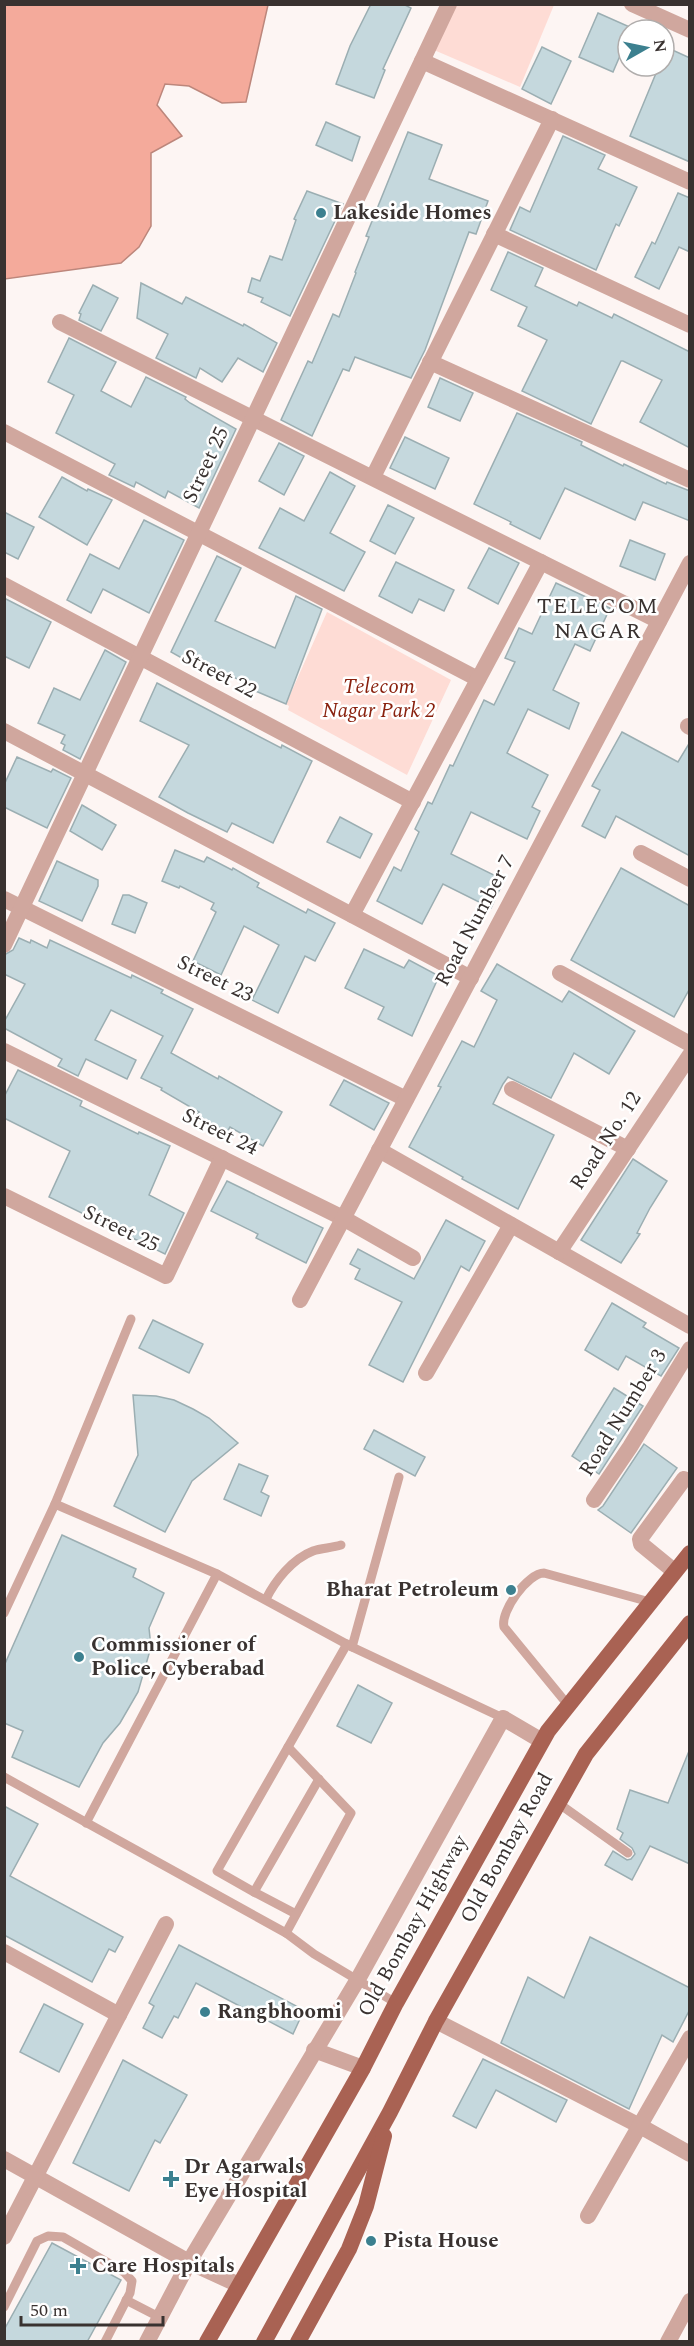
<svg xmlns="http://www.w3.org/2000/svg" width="694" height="2346" viewBox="0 0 694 2346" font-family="Spectral,serif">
<rect width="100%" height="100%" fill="#fdf5f3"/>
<g fill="#fedcd5">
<path d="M455 5H554L520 87 434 50Z"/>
<path d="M327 612 451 680 407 775 288 710 289 706 286 704Z"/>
</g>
<path fill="#f4aa9b" stroke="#bc867b" stroke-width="1.5" d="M4 5H268L246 102 222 103 189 86 165 84 157 105 182 136 151 153V226L139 247 121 263 5 279Z"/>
<g fill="#c5d8dd" stroke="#9baeb2" stroke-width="1.5">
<path d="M371 4H403L411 8 383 69 385 70 374 98 336 84 350 46Z"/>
<path d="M598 13 632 28 628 30V37L613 72 579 57Z"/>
<path d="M542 47 571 61 551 104 522 89Z"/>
<path d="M668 48 690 58V162L630 136 659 66H664V56Z"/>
<path d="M326 122 360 137 352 161 316 145Z"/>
<path d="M408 132 442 145 429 179 488 201 476 234 469 232 425 350 411 378 355 357 349 371 343 369 312 436 281 420 308 361 312 363 333 314 339 317 356 273 355 272 369 237 366 236Z"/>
<path d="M563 136 605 155 598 169 637 187 619 226 616 224 596 270 510 230 520 207 530 212Z"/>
<path d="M307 191 343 204 290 316 261 302 263 298 248 292 252 278 260 281 270 256 282 260 296 220 294 219Z"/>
<path d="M678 193 690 198V252L679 247 659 289 635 277 652 242 655 244Z"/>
<path d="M508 252 543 268 535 286 577 306 579 302 612 318 614 314 690 352V448L640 422 662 380 623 361H621L591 424 522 391 547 340 518 326 527 307 491 290Z"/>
<path d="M141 283 182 304 186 297 243 326 244 324 277 343 263 372 238 358 222 382 200 368 196 378 156 358 168 334 137 318Z"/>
<path d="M93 285 118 298 101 331 79 320 81 314 79 313Z"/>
<path d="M69 338 116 362 101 391 131 407 146 377 186 397 185 399 190 403 236 429 199 508 168 491 165 498 136 482 134 487 109 475 115 464 56 433 74 395 48 382Z"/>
<path d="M440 378 473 393 460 421 428 407Z"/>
<path d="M517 413 582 442 581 445 623 466 624 464 666 484 667 482 690 491V521L643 502 635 520 565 488 540 539 510 524 511 522 474 504Z"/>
<path d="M405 437 449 458 435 489 390 468Z"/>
<path d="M279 443 304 456 284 495 259 481Z"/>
<path d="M330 472 355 486 330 533 365 552 344 591 259 548 280 508 304 521Z"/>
<path d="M62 477 87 491 88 489 112 500 87 545 39 517Z"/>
<path d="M388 505 414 518 395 554 370 541Z"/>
<path d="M4 512 34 527 18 559 4 552Z"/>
<path d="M144 520 184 540 149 613 103 589 91 613 67 600 90 554 119 569Z"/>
<path d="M630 540 665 554 655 580 620 566Z"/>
<path d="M489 548 519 563 498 604 468 588Z"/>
<path d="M217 556 241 568 215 621 275 648 296 596 322 609 286 704 253 690 255 687 196 660 194 665 171 652Z"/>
<path d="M396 562 454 590 444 611 419 599 412 613 379 596Z"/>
<path d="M556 583 610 608 590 651 575 644 553 690 579 703 569 729 528 709 507 753 548 775 532 807 540 811 527 839 471 812 451 854 504 880 491 908 443 884 422 924 377 901 394 867 401 871 419 832 415 829 428 802 432 804 450 765 453 766 484 700 494 705 515 662 505 658 519 628 532 634Z"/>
<path d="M4 598 51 622 29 668 4 656Z"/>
<path d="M105 650 126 662 80 759 63 750 65 745 61 743 65 735 38 723 54 688 80 700Z"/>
<path d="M157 683 281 748 282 745 312 761 273 843 232 823 227 832 188 813 159 797 189 745 140 721Z"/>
<path d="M622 732 678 762 690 742V856L616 816 605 838 582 826 600 790 592 786Z"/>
<path d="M17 757 51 772 53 769 71 778 47 828 4 807V785Z"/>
<path d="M82 805 116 825 102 850 70 831Z"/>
<path d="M340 817 372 834 360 858 327 842Z"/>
<path d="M175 850 204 862 207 857 232 870 233 868 259 883 257 887 306 913 308 909 335 923 315 961 305 956 278 1013 252 1000 279 945 244 926 221 975 193 961 216 912 211 909 214 903 180 886 179 888 162 881Z"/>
<path d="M57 861 98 880V886L82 921 39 901Z"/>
<path d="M621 868 690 906V988L674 1017 571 960Z"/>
<path d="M123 895H129L147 903 135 933 112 924Z"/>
<path d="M19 938 30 943 31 940 47 948 50 940 131 978 132 975 163 990 161 993 193 1009 171 1053 218 1079 219 1076 282 1112 263 1146 230 1127 227 1132 197 1115 199 1112 161 1090 162 1088 141 1078 163 1036 111 1010 95 1040 136 1060 127 1079 86 1059 78 1076 58 1066 62 1059 4 1028V1022L25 984 4 974V955L13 950Z"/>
<path d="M364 949 404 968 409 960 439 976 412 1036 378 1019 384 1007 345 988Z"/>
<path d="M497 964 562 1002 569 991 635 1031 609 1074 574 1053 551 1098 508 1077 503 1084 493 1104 554 1135 518 1209 462 1179 463 1177 409 1147 441 1087 438 1086 462 1041 474 1047 497 1000 481 991Z"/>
<path d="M18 1070 82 1101 80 1106 138 1134 139 1132 170 1146 149 1195 184 1213 165 1254 49 1197 70 1151 4 1118V1097Z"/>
<path d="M344 1080 389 1103 374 1130 330 1105Z"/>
<path d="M633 1159 667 1181 650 1208 637 1233 640 1234 621 1263 581 1240Z"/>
<path d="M227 1181 323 1228 306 1263 256 1238 258 1234 211 1211Z"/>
<path d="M446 1220 485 1241 469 1271 461 1266 403 1382 369 1365 402 1302 355 1279 360 1269 350 1264 358 1249 414 1279Z"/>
<path d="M612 1303 646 1323 643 1327 679 1348 661 1376 626 1356 618 1370 585 1350Z"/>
<path d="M153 1320 203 1344 189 1373 139 1348Z"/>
<path d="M614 1388 643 1406 599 1474 572 1456Z"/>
<path d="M133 1395 156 1396 174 1400 193 1409 209 1418 238 1443 192 1481 165 1532 114 1506 138 1455Z"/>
<path d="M374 1430 425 1457 415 1476 364 1449Z"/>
<path d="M644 1444 677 1468 631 1533 598 1510 603 1506Z"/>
<path d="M239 1464 268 1476 261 1492 269 1496 261 1516 224 1499Z"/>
<path d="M62 1535 136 1569 133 1577 164 1593 149 1628 151 1647 138 1692 120 1723 103 1743 79 1787 12 1757 23 1731 4 1723V1666Z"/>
<path d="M358 1685 392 1703 371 1743 337 1726Z"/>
<path d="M689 1751 690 1864 650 1846 632 1880 605 1865 613 1851 627 1860 631 1859 635 1854 632 1848 620 1839 623 1833 617 1829 630 1790 668 1803Z"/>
<path d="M4 1806 38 1824 10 1876 123 1937 115 1952 109 1949 92 1982 4 1935Z"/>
<path d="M590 1937 690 1988V2009L673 2042 662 2035 629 2109 501 2043 528 1977 564 1998Z"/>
<path d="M179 1945 304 2010 293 2034 196 1983 178 2018 174 2016 162 2038 143 2028 154 2006 149 2003Z"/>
<path d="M44 2004 83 2024 59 2072 20 2052Z"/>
<path d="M483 2059 567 2100 556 2122 496 2090 476 2128 453 2116Z"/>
<path d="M123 2060 187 2095 160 2143 155 2140 129 2191 73 2163Z"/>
<path d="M52 2243 121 2280 87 2342H4V2330Z"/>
</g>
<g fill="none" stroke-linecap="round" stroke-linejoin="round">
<g stroke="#d0a79e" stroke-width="9">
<path d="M55 1504 131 1319"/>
<path d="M266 1599C275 1581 292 1559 313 1551 321 1548 332 1548 341 1545"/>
<path d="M4 1613 55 1504 217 1574 352 1647 503 1718"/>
<path d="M352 1647 399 1477"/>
<path d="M568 1705 504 1627C500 1611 528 1573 544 1573L650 1602"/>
<path d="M4 1777 286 1933 314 1954 396 2003"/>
<path d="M558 1803 628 1853"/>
<path d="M86 1823 217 1574"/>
<path d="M254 1892 217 1871 347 1644"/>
<path d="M296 1914 254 1892 319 1779"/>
<path d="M286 1933 351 1813 288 1747"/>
<path d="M126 2300 159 2317"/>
<path d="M4 2307 37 2241 48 2236 63 2237 124 2272 132 2281 130 2293 105 2342"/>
</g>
<g stroke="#d0a79e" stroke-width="16">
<path d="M632 4 690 30"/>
<path d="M422 61 690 182"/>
<path d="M494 234 690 325"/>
<path d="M60 322 659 621"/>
<path d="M430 362 690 480"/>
<path d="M4 432 478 679"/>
<path d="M373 477 552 119"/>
<path d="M4 585 413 802"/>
<path d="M688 726 690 727"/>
<path d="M4 731 471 978"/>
<path d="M641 853 690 879"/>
<path d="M4 899 406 1099"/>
<path d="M352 915 541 562"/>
<path d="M4 945 449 4"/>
<path d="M560 973 690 1044"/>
<path d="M4 1051 343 1218 413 1258"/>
<path d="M512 1089 628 1149"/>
<path d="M379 1150 690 1326"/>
<path d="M4 1196 166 1276 222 1158"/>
<path d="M559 1252 690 1055"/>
<path d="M300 1300 690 563"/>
<path d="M426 1373 511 1225"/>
<path d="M594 1500 630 1447 690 1349"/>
<path d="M674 1571 641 1544 640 1539 684 1479"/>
<path d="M4 1952 119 2015"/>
<path d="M436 2021 640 2126 690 2154"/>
<path d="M314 2050 363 2068"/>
<path d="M4 2159 189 2262 358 1979 503 1718 542 1741"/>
<path d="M588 2216 690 2038"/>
<path d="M4 2237 166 1924"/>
<path d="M668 2342 690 2301"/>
</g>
<path stroke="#d0a79e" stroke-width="16" d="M147 2342 189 2262 239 2285"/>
<g stroke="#a96253" stroke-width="16">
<path d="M207 2342 363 2068 396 2003 548 1731 690 1553"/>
<path d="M264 2342 390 2112 436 2021 586 1754 690 1623"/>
<path d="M298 2342 349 2249 366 2206 384 2136"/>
</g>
</g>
<g fill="#3c808f" stroke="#fff" stroke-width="2">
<circle cx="321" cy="213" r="6"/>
<circle cx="511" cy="1590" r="6"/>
<circle cx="79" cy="1657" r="6"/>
<circle cx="205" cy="2012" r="6"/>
<path d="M168 2170h6v6h6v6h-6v6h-6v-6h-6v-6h6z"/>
<circle cx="371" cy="2241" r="6"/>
<path d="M75 2257h6v6h6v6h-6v6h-6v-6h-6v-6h6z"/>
</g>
<g text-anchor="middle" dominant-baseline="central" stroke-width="5" stroke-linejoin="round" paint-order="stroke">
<g font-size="21" font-weight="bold" fill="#393230" stroke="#fff" text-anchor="start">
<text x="333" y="213">Lakeside Homes</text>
<text x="499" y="1590" text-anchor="end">Bharat Petroleum</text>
<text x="91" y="1645">Commissioner of<tspan x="91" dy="24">Police, Cyberabad</tspan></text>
<text x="217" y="2012">Rangbhoomi</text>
<text x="184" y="2167">Dr Agarwals<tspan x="184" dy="24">Eye Hospital</tspan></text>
<text x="383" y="2241">Pista House</text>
<text x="92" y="2266">Care Hospitals</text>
</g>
<g font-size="21" fill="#393230" stroke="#fff">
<text transform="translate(206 465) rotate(-65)">Street 25</text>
<text transform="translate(219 674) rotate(28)">Street 22</text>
<text transform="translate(475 921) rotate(-62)">Road Number 7</text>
<text transform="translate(215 979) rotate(26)">Street 23</text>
<text transform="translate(220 1132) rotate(26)">Street 24</text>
<text transform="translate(606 1141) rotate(-57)">Road No. 12</text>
<text transform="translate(121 1229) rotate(26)">Street 25</text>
<text transform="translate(623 1413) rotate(-58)">Road Number 3</text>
<text transform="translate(507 1848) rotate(-61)">Old Bombay Road</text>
<text transform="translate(413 1926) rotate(-61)">Old Bombay Highway</text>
</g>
<g font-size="21" font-style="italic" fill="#89210e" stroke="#fff">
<text x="379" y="687">Telecom<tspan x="379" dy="24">Nagar Park 2</tspan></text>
</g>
<g font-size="22" letter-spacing="1.5" fill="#393230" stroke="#fff">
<text x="598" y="606">TELECOM<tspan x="598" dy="25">NAGAR</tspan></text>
</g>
</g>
<rect width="694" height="2346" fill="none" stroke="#393230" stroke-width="12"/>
<g transform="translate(646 48) rotate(81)"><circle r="28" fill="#ffffff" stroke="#b0adac" stroke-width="1.5"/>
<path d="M0-4.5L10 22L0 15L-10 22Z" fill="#3c808f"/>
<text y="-9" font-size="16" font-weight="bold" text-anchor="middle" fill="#393230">N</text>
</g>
<path d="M21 2316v9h142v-9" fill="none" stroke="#393230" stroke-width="3"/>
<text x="30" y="2316" font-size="18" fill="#393230" stroke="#ffffff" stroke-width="4.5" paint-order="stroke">50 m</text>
</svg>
